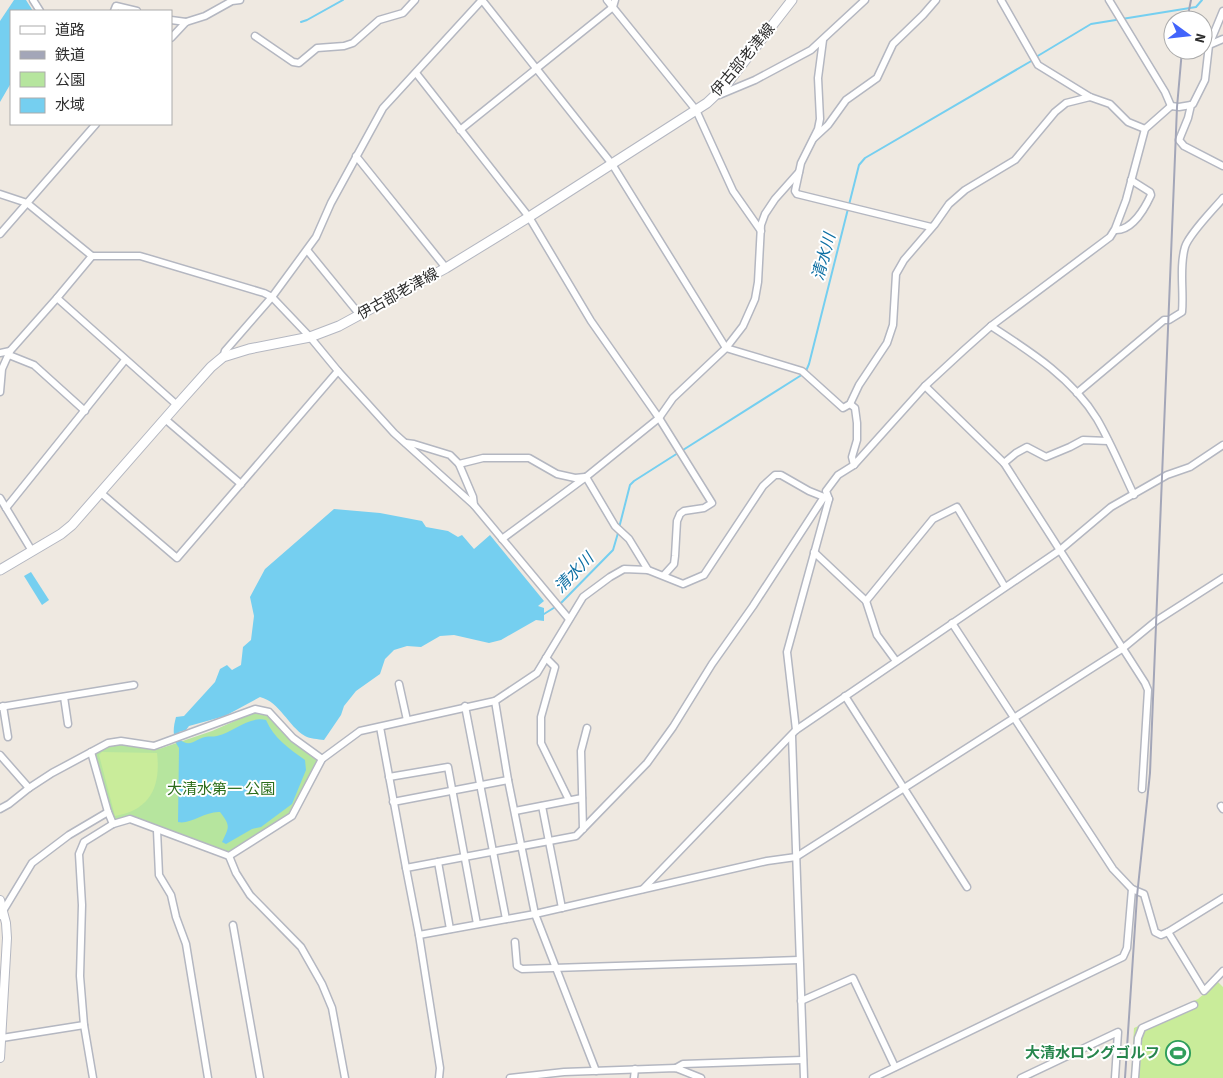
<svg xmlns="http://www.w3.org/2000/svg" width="1223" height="1078" viewBox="0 0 1223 1078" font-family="'Source Sans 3','Noto Sans JP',sans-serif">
<rect width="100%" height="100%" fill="#efe9e1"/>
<path fill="#b6e59e" d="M253 713 269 716 289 738 318 760 291 815 229 854 130 816 118 820H113L95 753 108 746 118 744 159 749 212 731Z"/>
<g fill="#c9ec9a">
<path d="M102 752 157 753C161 787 150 810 115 816L99 755Z"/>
<path d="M1218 982 1223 987V1078H1131L1134 1028 1198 999Z"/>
</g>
<g fill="#75cff0">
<path d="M14 0H26L33 11H11V83L0 102V21Z"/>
<path d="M334 509 380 513 422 521 426 527 448 531 458 537 462 535 474 549 490 535 544 601 538 606 544 608V621L536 620 501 640 489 643 454 635 440 636 421 647 407 646 394 650 385 659 380 674 356 691 344 706 341 715 324 740C318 739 310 739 305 736 288 726 280 702 260 697L225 716 189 726 186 730 179 732V739C190 748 194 740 205 737 209 736 213 737 217 736 234 732 248 716 266 720 274 738 288 748 305 760L306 770 292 804 261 827 252 829 226 844 222 842C229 827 231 826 220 812 205 811 190 825 178 822L179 748C172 739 173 728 176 717L184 716 215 682 220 669 227 665 232 670 241 665 243 647 251 640 254 616 250 597 265 569Z"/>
<path d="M31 572 49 600 42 605 24 576Z"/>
</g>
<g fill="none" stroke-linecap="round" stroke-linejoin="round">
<g stroke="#75cff0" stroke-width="2">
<path d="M301 22 307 20 343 0"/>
<path d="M1036 57 1091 24 1196 7 1202 0"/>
<path d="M683 450 800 376 806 371 809 364 859 165 865 158 1033 60"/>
<path d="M619 528 630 485 634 481 678 453"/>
<path d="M544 614 560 604 613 550 618 533"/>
</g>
<defs>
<g id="minor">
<path d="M33 0 40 11"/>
<path d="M482 0 612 164 726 348 802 371 843 408 850 404 859 385 887 343 893 325 896 274 904 260 935 224 949 204 965 190 1015 160 1055 112 1066 103 1090 97"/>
<path d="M607 0 696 110 733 191 761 231"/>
<path d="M1001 0 1038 65 1090 97 1110 104 1128 122 1145 129"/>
<path d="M1109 0 1165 92 1171 106"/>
<path d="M114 11 116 6 137 11"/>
<path d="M1223 11 1209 45 1205 80 1193 104 1191 105 1188 118 1179 140 1184 146 1223 166"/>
<path d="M171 20 186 22"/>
<path d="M255 36 293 62 299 63 317 48 344 46 353 43 379 20 403 13 415 0"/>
<path d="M171 38 186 22 205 16 232 1 240 0"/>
<path d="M823 40 818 78 820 119 818 129 801 163 795 191 797 194 931 227"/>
<path d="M1209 45 1223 39"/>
<path d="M416 73 529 217 591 321 659 418 712 503 704 508 684 511 680 514 677 521 675 556 674 564 664 575"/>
<path d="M719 95 755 80 811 50 865 0"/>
<path d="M1171 106 1179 107 1191 105"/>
<path d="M460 130 613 7 615 0"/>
<path d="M814 138 828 125 846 100 877 78 893 44 923 15 936 0"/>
<path d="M356 156 446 268"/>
<path d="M0 194 27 203 92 256H140L264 293 272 297 310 337 338 371 394 433 474 505 569 619"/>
<path d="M1115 230C1132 231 1145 208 1151 195L1150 192 1131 180"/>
<path d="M0 234 96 124"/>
<path d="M307 250 360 315"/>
<path d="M57 298 177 405"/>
<path d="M991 326C1031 352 1072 378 1097 419 1111 443 1122 470 1134 495"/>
<path d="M0 353 10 351"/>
<path d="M9 355 34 365 85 411"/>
<path d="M223 357 225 351 272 297 316 237 331 203 383 108 482 0"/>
<path d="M925 386 1004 463 1145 683 1148 690 1142 789"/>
<path d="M0 392 2 369 10 351 57 298 92 256"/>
<path d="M1077 393 1164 320H1169L1182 312C1184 290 1179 268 1185 247 1189 234 1214 209 1223 198"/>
<path d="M850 404 855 408 857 423V440L852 457 854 465"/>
<path d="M165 419 241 484"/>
<path d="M406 443 414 444 450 455 459 464 483 458H529L557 474 575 478 585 477"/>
<path d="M1004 463 1016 453 1027 447 1046 457 1070 447 1083 440 1108 441"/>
<path d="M459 464 473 497 474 505"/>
<path d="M586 477 615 526 629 539 648 570"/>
<path d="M101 493 177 558 338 371"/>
<path d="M0 498 32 551"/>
<path d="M6 508 125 360"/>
<path d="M502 539 586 477 659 418 673 398 726 348 743 326 755 299 758 282 761 225 765 214 775 199 799 172"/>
<path d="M814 552 866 601 877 635 896 661"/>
<path d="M866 601 933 519 957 507 1005 587"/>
<path d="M952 623 1113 869 1132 889 1144 894 1155 932 1161 935 1168 932 1223 898"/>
<path d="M546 658 555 667 541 717V743L569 800"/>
<path d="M399 684 407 720"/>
<path d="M845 696 967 887"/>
<path d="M64 697 68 724"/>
<path d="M495 701 508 780 535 914 596 1071"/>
<path d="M3 706 8 737"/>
<path d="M465 706 506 919"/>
<path d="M0 707 134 685"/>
<path d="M380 727 406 868"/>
<path d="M796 730 787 652 829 499 826 491 838 475 854 465 925 386 964 350 991 326 1110 237 1115 229 1126 200 1145 129 1171 106"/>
<path d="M792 736 804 1078"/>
<path d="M91 752 108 812 113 824"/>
<path d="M0 755 29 788"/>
<path d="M389 777 448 767 477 924"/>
<path d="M393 802 508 780"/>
<path d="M542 806 562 908"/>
<path d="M1221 806 1223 809"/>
<path d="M0 809 9 804 29 788 52 773 108 743 121 741 154 746 255 709 269 712 293 738 322 759"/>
<path d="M515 811 582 798"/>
<path d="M583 829 581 751 587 728"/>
<path d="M157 830 159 875 171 895 176 917 186 944 208 1078"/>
<path d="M229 856 236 873 250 895 301 947 322 984 332 1008 345 1078"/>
<path d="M438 862 450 929"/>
<path d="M643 889 796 730 1060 550 1111 507 1167 475 1190 467 1223 445"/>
<path d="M0 916 32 863 69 835 108 812"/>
<path d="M233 925 260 1078"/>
<path d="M1168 932 1204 991 1223 971"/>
<path d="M419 935 535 914 767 861 796 857 1122 649 1156 621 1223 578"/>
<path d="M515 942 517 966 522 969 799 960"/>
<path d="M801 1001 853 978 895 1067"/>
<path d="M2 1038 84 1025"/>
<path d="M676 1068 683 1064 803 1060"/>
<path d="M93 1078 84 1025 80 976 82 905 79 854 84 842 113 824 130 819 229 856 292 816 322 759 360 731 495 701 537 673 583 597 610 577 624 569 648 570 683 584 704 575 763 486 775 475H781L809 491 829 499"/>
<path d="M439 1078 440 1068 419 935 406 868 576 836 647 763 673 727 712 664 753 606 824 497"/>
<path d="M510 1078 564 1072 676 1068 701 1078"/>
<path d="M634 1078 635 1069"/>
<path d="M873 1078 1123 957 1127 948 1132 889"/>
<path d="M1021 1078 1118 1032 1115 1078"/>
<path d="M1135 1078 1138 1038 1142 1028 1194 1005"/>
</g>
<path id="tertiary" d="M0 900 6 923 7 938 0 1058"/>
<path id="secondary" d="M0 570 61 534 72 525 177 405 211 367 223 357 249 349 310 337 339 326 446 268 529 217 707 103 726 85 792 0"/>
</defs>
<use href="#minor" stroke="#b4b7c1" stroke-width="9"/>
<use href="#tertiary" stroke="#b4b7c1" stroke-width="10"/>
<use href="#secondary" stroke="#b4b7c1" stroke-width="11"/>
<use href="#minor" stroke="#fff" stroke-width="6"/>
<use href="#tertiary" stroke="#fff" stroke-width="8"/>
<use href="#secondary" stroke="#fff" stroke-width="9"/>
<g stroke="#a3a6b8" stroke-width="2">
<path d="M1187 20 1191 0"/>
<path d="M1125 1078 1137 896 1150 773 1177 107 1182 50"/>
</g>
</g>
<defs>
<symbol id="stadium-ring" viewBox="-11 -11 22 22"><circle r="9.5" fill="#fff" stroke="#2e9e5b" stroke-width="1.5"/><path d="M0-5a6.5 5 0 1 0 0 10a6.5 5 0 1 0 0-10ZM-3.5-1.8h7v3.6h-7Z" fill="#2e9e5b"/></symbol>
</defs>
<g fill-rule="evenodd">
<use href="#stadium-ring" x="1164" y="1039" width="28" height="28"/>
</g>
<g text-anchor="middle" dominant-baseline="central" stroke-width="4" stroke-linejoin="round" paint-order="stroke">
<g font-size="15" fill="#2e2e2e" stroke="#fff">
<text transform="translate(743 60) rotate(-50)">伊古部老津線</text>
<text transform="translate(398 294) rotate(-29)">伊古部老津線</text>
</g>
<g font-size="15" fill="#2c6e1b" stroke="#fff">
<text x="221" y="789">大清水第一 公園</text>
</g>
<g font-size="15" font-weight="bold" fill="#27864d" stroke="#fff" text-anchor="end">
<text x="1160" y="1053">大清水ロングゴルフ</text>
</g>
<g font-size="16" font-style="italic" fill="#0d6fa3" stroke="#fff">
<text transform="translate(824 257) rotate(-75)">清水川</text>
<text transform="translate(574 573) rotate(-46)">清水川</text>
</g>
</g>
<rect x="10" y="10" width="162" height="115" fill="#ffffff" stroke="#ababab"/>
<rect x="20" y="26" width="25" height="8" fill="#ffffff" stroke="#ababab"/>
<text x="55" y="35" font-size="15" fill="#2e2e2e">道路</text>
<rect x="20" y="51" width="25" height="8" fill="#a3a6b8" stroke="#ababab"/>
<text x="55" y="60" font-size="15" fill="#2e2e2e">鉄道</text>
<rect x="20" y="72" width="25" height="15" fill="#b6e59e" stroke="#ababab"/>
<text x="55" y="85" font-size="15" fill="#2e2e2e">公園</text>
<rect x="20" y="98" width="25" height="15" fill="#75cff0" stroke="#ababab"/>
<text x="55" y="110" font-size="15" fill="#2e2e2e">水域</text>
<g transform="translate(1188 35) rotate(105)"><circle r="24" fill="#ffffff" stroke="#ababab"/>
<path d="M0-4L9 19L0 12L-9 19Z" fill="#4264fb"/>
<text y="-8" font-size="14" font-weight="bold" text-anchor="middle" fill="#2e2e2e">N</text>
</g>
</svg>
